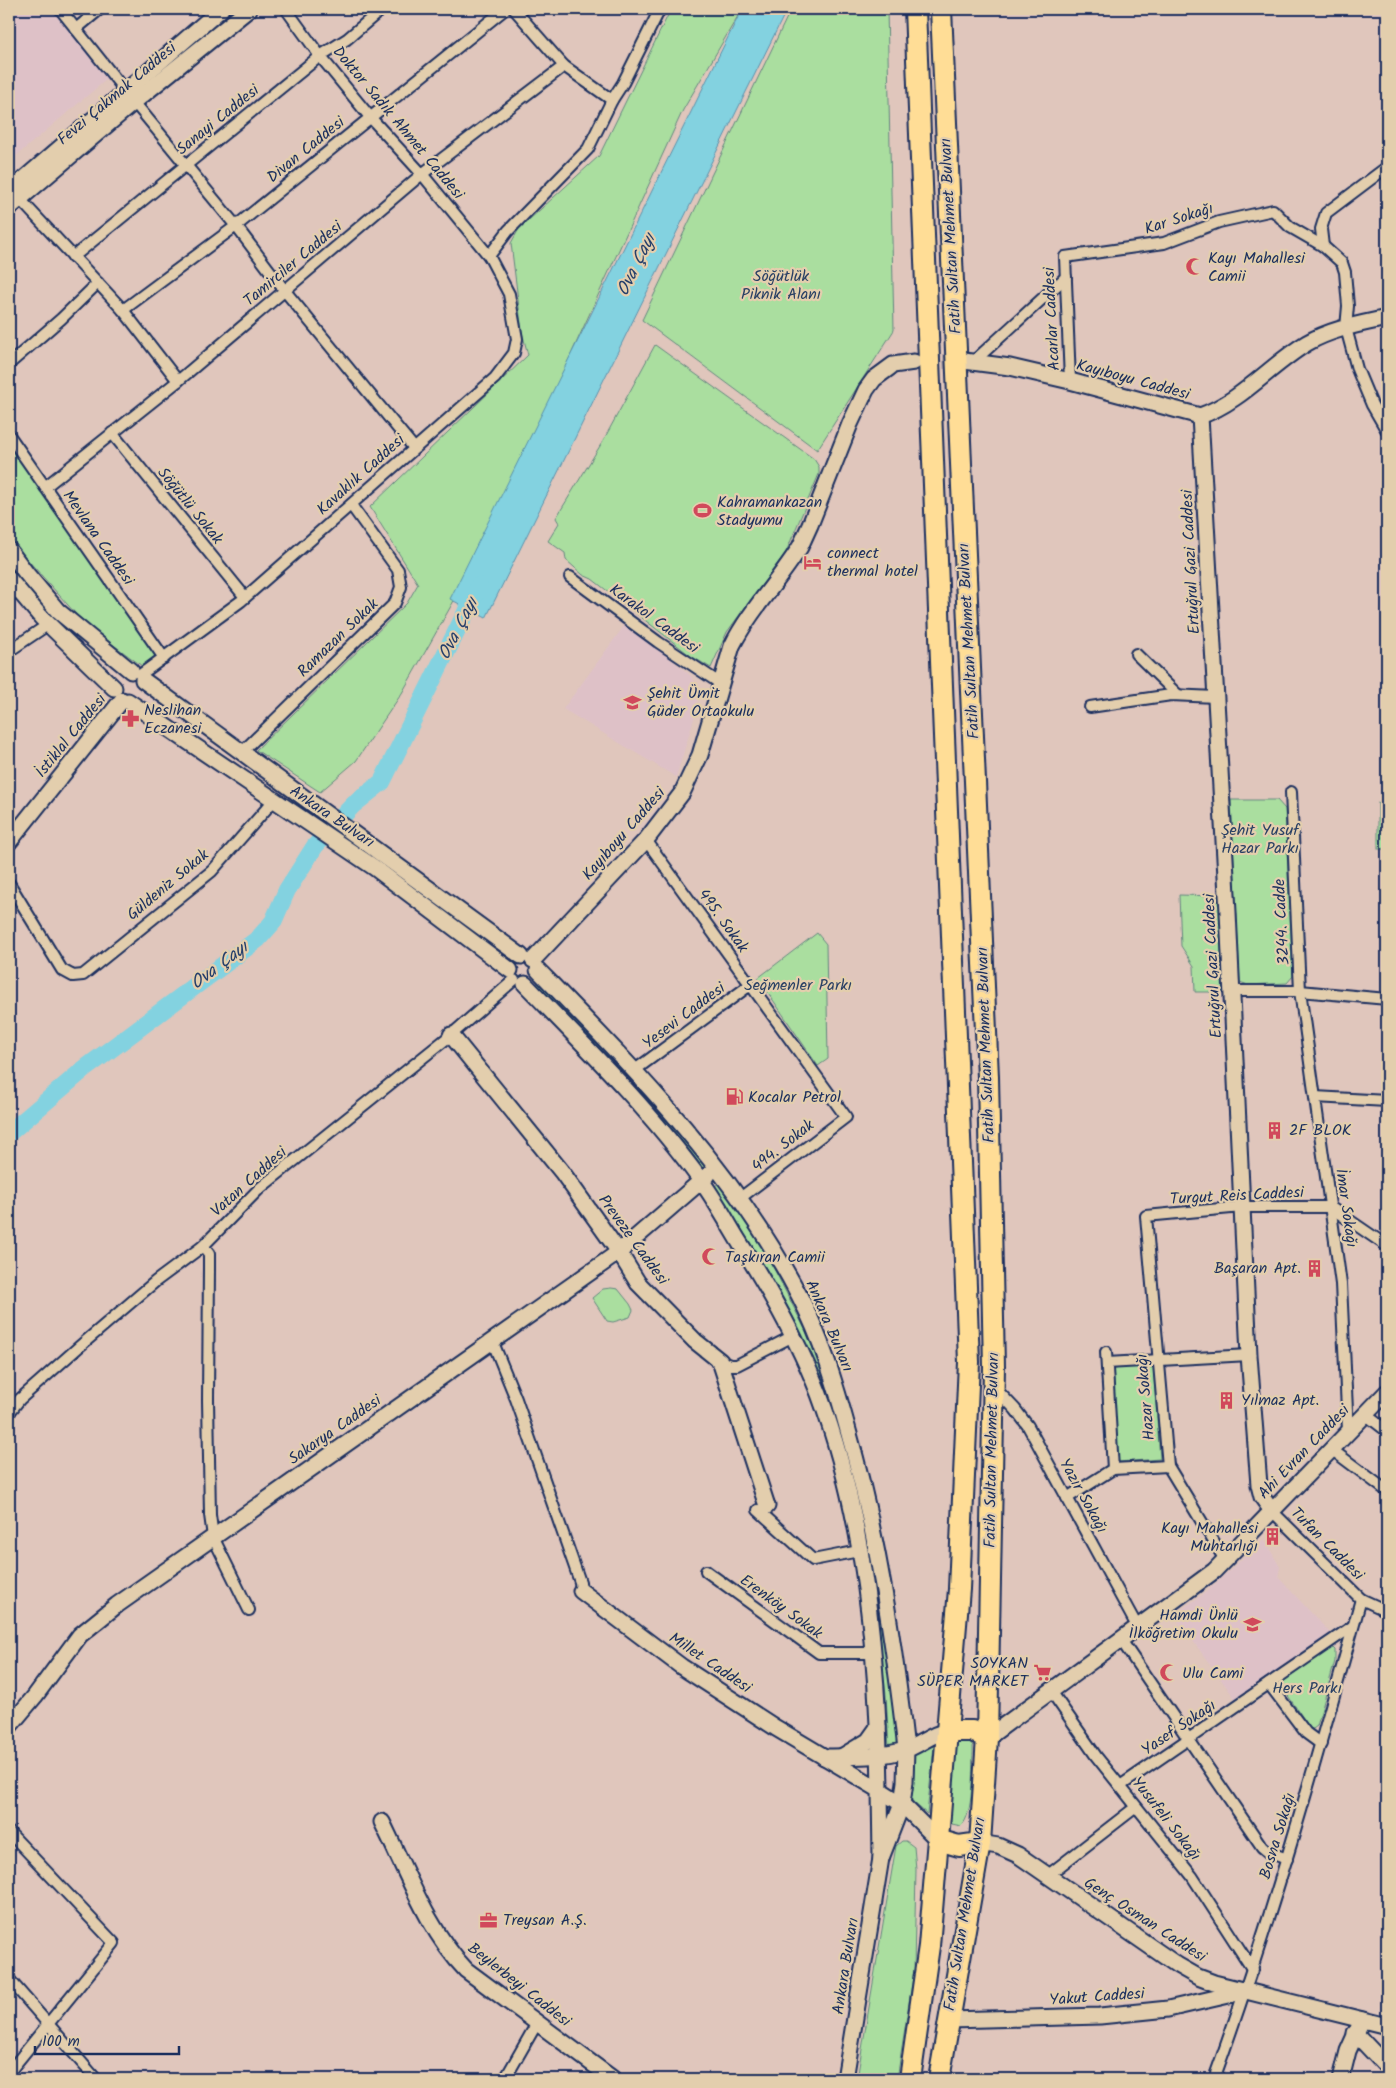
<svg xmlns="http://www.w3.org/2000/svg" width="1396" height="2088" viewBox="0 0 1396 2088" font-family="Kalam,sans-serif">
<rect width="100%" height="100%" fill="#e0c6bc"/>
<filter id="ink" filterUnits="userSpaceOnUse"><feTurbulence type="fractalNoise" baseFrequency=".02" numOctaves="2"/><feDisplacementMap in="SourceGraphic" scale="10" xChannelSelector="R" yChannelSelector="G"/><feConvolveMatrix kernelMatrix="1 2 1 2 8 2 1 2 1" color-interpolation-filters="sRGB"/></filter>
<g filter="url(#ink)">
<g fill="#dec1c7">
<path d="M9 9H52L107 79 9 162Z"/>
<path d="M627 622 690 675 697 685 698 694 697 709 676 777 563 709Z"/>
<path d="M1264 1539 1280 1567 1278 1577 1331 1634 1236 1700 1174 1615 1206 1592Z"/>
</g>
<g fill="#aade9f" stroke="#62867e">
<path d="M671 9H742L683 110 524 457 460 590 402 693 356 761 320 792 256 750 407 603 418 584 370 507 528 355 522 332 511 243 519 229 599 156Z"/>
<path d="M791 9H887L894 330 817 450 642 320Z"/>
<path d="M655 345 814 459 819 467V474L786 552 727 632 711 668 691 656 592 579 583 575 566 560 565 553 548 541 559 523 556 518 603 441Z"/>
<path d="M9 442 164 658 142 666 84 623 9 539Z"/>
<path d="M1231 800H1277L1285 809 1293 976 1287 983 1248 985 1240 982Z"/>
<rect x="1378" y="803" width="9" height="46"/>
<path d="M1179 895 1219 896 1223 992H1195L1194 966 1181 946Z"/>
<path d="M817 933 826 944 828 1059 818 1066 758 978Z"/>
<path d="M539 982 623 1067 619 1070 535 985Z"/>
<path d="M639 1083 708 1167 703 1170 635 1087Z"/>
<path d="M720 1182 770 1261 809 1337 840 1425 866 1536 879 1603 898 1747 889 1748 886 1695 875 1602 860 1527 824 1390 799 1328 775 1283 715 1186Z"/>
<path d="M611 1288 618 1289 630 1304 633 1310 630 1317 613 1322 607 1321 592 1298 603 1289Z"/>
<path d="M1153 1365 1160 1459 1117 1462 1113 1368Z"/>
<path d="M1332 1647 1335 1650V1661L1317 1726 1313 1729 1310 1728 1280 1684Z"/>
<path d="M958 1740 969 1741 973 1746V1752C972 1769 974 1815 961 1826L952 1824 950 1819 956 1744Z"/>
<path d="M934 1746 927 1814 913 1802 909 1795 912 1752Z"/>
<path d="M902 1841H906L914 1847 916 1869 914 1970 897 2079H857L896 1846Z"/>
</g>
<path fill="#83d2e0" stroke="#5991ac" d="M742 9H787L486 618 450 599Z"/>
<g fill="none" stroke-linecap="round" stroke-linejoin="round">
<path stroke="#83d2e0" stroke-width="18" d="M9 1133 83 1070 258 939 273 922 287 890 315 846 353 805 382 782 479 586"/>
<path stroke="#b9a8a9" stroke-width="15" stroke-dasharray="15 8" stroke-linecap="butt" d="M920 362 964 361"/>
<defs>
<g id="street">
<path d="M60 9 134 102 236 226 285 291 414 448"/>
<path d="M514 9 564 66 612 100"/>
<path d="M76 29 100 9"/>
<path d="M17 196 123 310 178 381"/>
<path d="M1323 246 1321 229 1326 213 1387 167"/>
<path d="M489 256 508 231 588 149 612 100 623 83 660 9"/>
<path d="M73 257 320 56 347 39 382 9"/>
<path d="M123 310 236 226 505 9"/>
<path d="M973 362 1066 277"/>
<path d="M9 364 61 319 98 283"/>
<path d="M1070 381 1065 257 1164 243 1219 222 1273 210 1290 227 1323 246 1342 263 1345 272 1348 306 1346 328 1357 369 1372 405 1387 431"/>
<path d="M112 433 245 597"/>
<path d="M9 435 164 658"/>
<path d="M45 487 178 381 422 174 564 66"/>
<path d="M570 577 658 642 721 684"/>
<path d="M9 651 49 624"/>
<path d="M1136 654 1178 695"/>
<path d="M140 675 241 601 495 378 514 353 517 339 509 294 489 256 422 174 370 117 320 56 286 9"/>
<path d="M1090 707 1171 695 1216 697"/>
<path d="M241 753 395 603 401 587 398 570 351 505"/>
<path d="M1291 792 1300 991 1341 1284 1348 1431"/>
<path d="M646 840 846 1117 739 1199"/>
<path d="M9 883 62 970 73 976 83 975 212 871 275 799"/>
<path d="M1231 991H1300L1387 999"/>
<path d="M635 1070 750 985"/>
<path d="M1315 1097 1387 1101"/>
<path d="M203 1246 209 1254V1268L208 1400 210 1515 213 1537 249 1610"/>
<path d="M492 1340 516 1399 580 1582 581 1591"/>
<path d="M1106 1352 1113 1469"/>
<path d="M720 1361 730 1365H737L793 1336"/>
<path d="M1107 1363 1249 1355"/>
<path d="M994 1387 1015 1409 1028 1426 1138 1628"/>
<path d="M9 1413 20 1399 80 1346 156 1281 203 1246 259 1189 451 1035 514 980"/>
<path d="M1365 1414 1387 1431"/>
<path d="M1331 1449 1387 1491"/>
<path d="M1067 1498 1113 1469 1168 1466"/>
<path d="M758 1510 813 1560 859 1551"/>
<path d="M1272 1511 1361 1599 1387 1611"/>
<path d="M1225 1560 1168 1466 1146 1216 1242 1207H1330L1387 1246"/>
<path d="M706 1571 819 1653H874"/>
<path d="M1121 1640 1262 1847 1268 1852 1287 1859"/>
<path d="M1269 1684 1306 1733 1321 1744"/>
<path d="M1051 1691 1096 1756 1192 1876 1253 1970"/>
<path d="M1120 1786 1353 1626"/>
<path d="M9 1832 114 1943 9 2072"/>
<path d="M1047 1876 1136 1807"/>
<path d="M9 1979 96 2079"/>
<path d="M505 2079 537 2023"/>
<path d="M1214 2079C1271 1922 1316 1761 1361 1599"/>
</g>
<g id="secondary">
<path d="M9 192 221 9"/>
<path d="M9 208 134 102 249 9"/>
<path d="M964 361 1010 367 1070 381 1200 416C1242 401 1269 366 1307 343 1331 329 1360 324 1387 318"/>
<path d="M1200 416 1228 912 1249 1355 1259 1485 1262 1497 1272 1511"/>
<path d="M9 550 26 573 58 611 131 671"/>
<path d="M9 579 41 617 114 688"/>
<path d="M143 680 521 956"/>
<path d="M128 701 375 868 510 970"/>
<path d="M9 842 122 700"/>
<path d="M533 960 646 840 682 793 700 755 732 646C750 610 779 581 800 547L810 525 850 424 866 390 874 379 893 365 914 362"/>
<path d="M538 970C635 1070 734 1170 799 1295 822 1339 836 1386 849 1434 878 1537 894 1643 906 1749L905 1782 902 1804 881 1858"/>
<path d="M525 984C585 1046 648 1108 699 1178 714 1197 725 1219 738 1240 769 1289 798 1340 819 1394 865 1517 878 1659 880 1790L902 1804 938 1840"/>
<path d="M451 1035 562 1172 619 1252 638 1283 695 1341 720 1361 767 1506"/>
<path d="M581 1591 682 1667 776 1728 880 1790 881 1858 845 2079"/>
<path d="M9 1727 35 1696 80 1635 117 1605 619 1252 708 1175"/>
<path d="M987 1738 1214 1571 1387 1392"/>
<path d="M843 1756 868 1741 878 1727"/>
<path d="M824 1757C851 1756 879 1758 905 1750 920 1745 931 1734 947 1731"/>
<path d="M382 1822C406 1870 428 1931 466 1970L613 2079"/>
<path d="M980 1843 998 1846 1018 1855 1177 1965 1198 1977 1214 1983 1387 2026"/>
<path d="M949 2020 1100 2016 1168 2009 1242 1992"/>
<path d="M1355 2033 1387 2067"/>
<path d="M1341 2079 1348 2051 1362 2020"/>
</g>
<g id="highway">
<path d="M947 1731H972L987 1738"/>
<path d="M938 1840 959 1846 980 1843"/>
<path d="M910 2079 929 1946 959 1589 969 1362 915 9"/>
<path d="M939 2079 980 1843 987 1738 994 1367 988 1077 941 9"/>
</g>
</defs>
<use href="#street" stroke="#1b2f5e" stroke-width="14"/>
<use href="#secondary" stroke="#1b2f5e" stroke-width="19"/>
<use href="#highway" stroke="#1b2f5e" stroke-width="24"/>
<use href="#street" stroke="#e3cead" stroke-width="10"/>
<use href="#secondary" stroke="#e3cead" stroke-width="15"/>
<use href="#highway" stroke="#ffdd96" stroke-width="20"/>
</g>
</g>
<defs>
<symbol id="mosque-bare" viewBox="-9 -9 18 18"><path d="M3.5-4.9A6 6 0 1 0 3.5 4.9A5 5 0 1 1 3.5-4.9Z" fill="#d1495b" stroke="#e3cead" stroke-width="2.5" paint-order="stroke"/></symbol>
<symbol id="stadium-bare" viewBox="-9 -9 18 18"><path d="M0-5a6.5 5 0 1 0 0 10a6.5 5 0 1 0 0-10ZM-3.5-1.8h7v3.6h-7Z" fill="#d1495b" stroke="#e3cead" stroke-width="2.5" paint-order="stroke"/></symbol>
<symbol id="hotel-bare" viewBox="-9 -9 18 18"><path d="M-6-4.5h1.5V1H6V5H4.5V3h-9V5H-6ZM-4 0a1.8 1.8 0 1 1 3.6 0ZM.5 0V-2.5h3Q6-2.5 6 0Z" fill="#d1495b" stroke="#e3cead" stroke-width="2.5" paint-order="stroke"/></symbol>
<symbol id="school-bare" viewBox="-9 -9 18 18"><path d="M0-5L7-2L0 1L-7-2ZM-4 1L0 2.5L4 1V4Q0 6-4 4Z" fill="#d1495b" stroke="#e3cead" stroke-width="2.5" paint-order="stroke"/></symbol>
<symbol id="pharmacy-bare" viewBox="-9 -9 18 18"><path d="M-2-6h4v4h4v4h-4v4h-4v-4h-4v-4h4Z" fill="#d1495b" stroke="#e3cead" stroke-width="2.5" paint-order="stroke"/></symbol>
<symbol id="fuel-bare" viewBox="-9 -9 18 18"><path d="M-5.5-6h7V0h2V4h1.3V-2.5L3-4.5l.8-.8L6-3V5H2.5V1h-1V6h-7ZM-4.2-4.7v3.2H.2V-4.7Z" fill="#d1495b" stroke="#e3cead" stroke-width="2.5" paint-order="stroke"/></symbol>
<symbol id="building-bare" viewBox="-9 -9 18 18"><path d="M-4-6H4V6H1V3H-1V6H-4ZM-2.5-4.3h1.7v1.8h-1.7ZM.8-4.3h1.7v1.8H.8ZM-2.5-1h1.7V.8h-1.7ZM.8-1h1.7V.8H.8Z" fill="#d1495b" stroke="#e3cead" stroke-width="2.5" paint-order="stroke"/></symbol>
<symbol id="supermarket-bare" viewBox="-9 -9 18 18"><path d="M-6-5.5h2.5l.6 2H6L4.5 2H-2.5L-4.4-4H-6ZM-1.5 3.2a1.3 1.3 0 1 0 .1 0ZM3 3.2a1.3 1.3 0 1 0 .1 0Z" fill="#d1495b" stroke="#e3cead" stroke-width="2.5" paint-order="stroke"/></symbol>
<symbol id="office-bare" viewBox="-9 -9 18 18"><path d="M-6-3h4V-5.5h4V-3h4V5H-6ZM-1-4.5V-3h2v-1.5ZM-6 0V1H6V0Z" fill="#d1495b" stroke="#e3cead" stroke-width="2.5" paint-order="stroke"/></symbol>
</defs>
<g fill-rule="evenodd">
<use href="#mosque-bare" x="1182" y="254" width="25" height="25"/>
<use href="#stadium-bare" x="690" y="498" width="25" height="25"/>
<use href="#hotel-bare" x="800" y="550" width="25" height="25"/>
<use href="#school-bare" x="620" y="690" width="25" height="25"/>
<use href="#pharmacy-bare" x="118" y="706" width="25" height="25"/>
<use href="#fuel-bare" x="722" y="1084" width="25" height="25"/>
<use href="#building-bare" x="1262" y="1118" width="25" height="25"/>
<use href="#mosque-bare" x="698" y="1244" width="25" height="25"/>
<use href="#building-bare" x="1302" y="1256" width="25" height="25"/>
<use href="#building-bare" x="1214" y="1388" width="25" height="25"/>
<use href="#building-bare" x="1260" y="1524" width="25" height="25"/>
<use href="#school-bare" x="1240" y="1612" width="25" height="25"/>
<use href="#supermarket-bare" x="1030" y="1660" width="25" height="25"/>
<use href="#mosque-bare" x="1156" y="1660" width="25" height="25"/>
<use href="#office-bare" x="476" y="1908" width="25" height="25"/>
</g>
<g text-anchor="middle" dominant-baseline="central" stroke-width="4.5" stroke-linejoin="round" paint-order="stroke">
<g font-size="16" fill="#1b2f5e" stroke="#e3cead">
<text transform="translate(117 94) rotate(-40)">Fevzi Çakmak Caddesi</text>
<text transform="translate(218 120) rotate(-39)">Sanayi Caddesi</text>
<text transform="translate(398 123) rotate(50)">Doktor Sadık Ahmet Caddesi</text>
<text transform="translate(306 150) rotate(-39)">Divan Caddesi</text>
<text transform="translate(1179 219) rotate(-18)">Kar Sokağı</text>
<text transform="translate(951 236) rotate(-93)">Fatih Sultan Mehmet Bulvarı</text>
<text transform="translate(293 264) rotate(-40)">Tamirciler Caddesi</text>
<text transform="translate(1052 319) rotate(-93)">Acarlar Caddesi</text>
<text transform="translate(1133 380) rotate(15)">Kayıboyu Caddesi</text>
<text transform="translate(361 475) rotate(-42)">Kavaklık Caddesi</text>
<text transform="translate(190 506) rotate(51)">Söğütlü Sokak</text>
<text transform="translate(98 538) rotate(55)">Mevlana Caddesi</text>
<text transform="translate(1191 562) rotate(-93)">Ertuğrul Gazi Caddesi</text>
<text transform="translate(654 619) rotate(36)">Karakol Caddesi</text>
<text transform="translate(338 638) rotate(-44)">Ramazan Sokak</text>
<text transform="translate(969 641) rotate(-93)">Fatih Sultan Mehmet Bulvarı</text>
<text transform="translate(71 736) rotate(-51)">İstiklal Caddesi</text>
<text transform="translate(332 817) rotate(34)">Ankara Bulvarı</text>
<text transform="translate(624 834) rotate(-49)">Kayıboyu Caddesi</text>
<text transform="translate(168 885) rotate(-40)">Güldeniz Sokak</text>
<text transform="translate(723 921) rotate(54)">495. Sokak</text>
<text transform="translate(1282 922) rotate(-93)">3244. Cadde</text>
<text transform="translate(1213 966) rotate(-93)">Ertuğrul Gazi Caddesi</text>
<text transform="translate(684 1016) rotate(-37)">Yesevi Caddesi</text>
<text transform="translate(986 1045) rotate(-92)">Fatih Sultan Mehmet Bulvarı</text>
<text transform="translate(783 1146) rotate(-38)">494. Sokak</text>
<text transform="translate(249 1182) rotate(-42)">Vatan Caddesi</text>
<text transform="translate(1237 1196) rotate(-3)">Turgut Reis Caddesi</text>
<text transform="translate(1346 1208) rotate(82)">İmar Sokağı</text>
<text transform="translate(633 1240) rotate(54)">Preveze Caddesi</text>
<text transform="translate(829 1326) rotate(67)">Ankara Bulvarı</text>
<text transform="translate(1146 1397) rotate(-95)">Hazar Sokağı</text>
<text transform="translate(335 1430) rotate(-35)">Sakarya Caddesi</text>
<text transform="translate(992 1450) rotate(-89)">Fatih Sultan Mehmet Bulvarı</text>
<text transform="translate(1304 1452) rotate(-46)">Ahi Evran Caddesi</text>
<text transform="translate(1083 1496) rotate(61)">Yazır Sokağı</text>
<text transform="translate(1327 1544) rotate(45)">Tufan Caddesi</text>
<text transform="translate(781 1607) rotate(36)">Erenköy Sokak</text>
<text transform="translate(710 1663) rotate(34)">Millet Caddesi</text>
<text transform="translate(1179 1728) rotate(-34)">Yasef Sokağı</text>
<text transform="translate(1166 1819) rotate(52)">Yusufeli Sokağı</text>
<text transform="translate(1278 1836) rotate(-73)">Bosna Sokağı</text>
<text transform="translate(965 1914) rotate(-81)">Fatih Sultan Mehmet Bulvarı</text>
<text transform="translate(1145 1920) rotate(33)">Genç Osman Caddesi</text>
<text transform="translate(846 1966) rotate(-81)">Ankara Bulvarı</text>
<text transform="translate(519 1985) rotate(38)">Beylerbeyi Caddesi</text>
<text transform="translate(1097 1997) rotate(-4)">Yakut Caddesi</text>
</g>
<g font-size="16" fill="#1b2f5e" stroke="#e3cead" text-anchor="start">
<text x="1208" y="258">Kayı Mahallesi<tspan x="1208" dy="18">Camii</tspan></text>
<text x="717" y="502">Kahramankazan<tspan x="717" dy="18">Stadyumu</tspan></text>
<text x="827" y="553">connect<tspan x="827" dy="18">thermal hotel</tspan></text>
<text x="647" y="693">Şehit Ümit<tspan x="647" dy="18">Güder Ortaokulu</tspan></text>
<text x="144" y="710">Neslihan<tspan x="144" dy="18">Eczanesi</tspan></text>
<text x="748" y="1097">Kocalar Petrol</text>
<text x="1289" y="1130">2F BLOK</text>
<text x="725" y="1257">Taşkıran Camii</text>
<text x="1301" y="1268" text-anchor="end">Başaran Apt.</text>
<text x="1241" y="1400">Yılmaz Apt.</text>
<text x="1258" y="1528" text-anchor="end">Kayı Mahallesi<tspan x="1258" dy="18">Muhtarlığı</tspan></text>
<text x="1238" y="1615" text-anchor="end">Hamdi Ünlü<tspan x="1238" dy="18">İlköğretim Okulu</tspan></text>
<text x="1028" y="1663" text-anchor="end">SOYKAN<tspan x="1028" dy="18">SÜPER MARKET</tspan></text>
<text x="1182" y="1673">Ulu Cami</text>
<text x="503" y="1920">Treysan A.Ş.</text>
</g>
<g font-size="16" fill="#294064" stroke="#e3cead">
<text x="781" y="276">Söğütlük<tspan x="781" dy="18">Piknik Alanı</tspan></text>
<text x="1260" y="830">Şehit Yusuf<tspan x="1260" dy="18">Hazar Parkı</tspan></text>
<text x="798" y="985">Seğmenler Parkı</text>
<text x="1307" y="1688">Hers Parkı</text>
</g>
<g font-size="18" font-style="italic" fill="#253f6b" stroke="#e3cead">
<text transform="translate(637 265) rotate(-64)">Ova Çayı</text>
<text transform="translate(459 629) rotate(-63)">Ova Çayı</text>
<text transform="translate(220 966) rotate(-37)">Ova Çayı</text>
</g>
</g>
<rect width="1396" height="2088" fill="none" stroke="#e3cead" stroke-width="30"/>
<rect x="15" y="15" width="1366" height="2058" fill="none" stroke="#1b2f5e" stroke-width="2" filter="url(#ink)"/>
<path d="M35 2046v8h144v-8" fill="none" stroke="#1b2f5e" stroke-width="2.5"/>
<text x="42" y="2046" font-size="15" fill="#1b2f5e" stroke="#e3cead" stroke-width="4" paint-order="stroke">100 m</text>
</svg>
